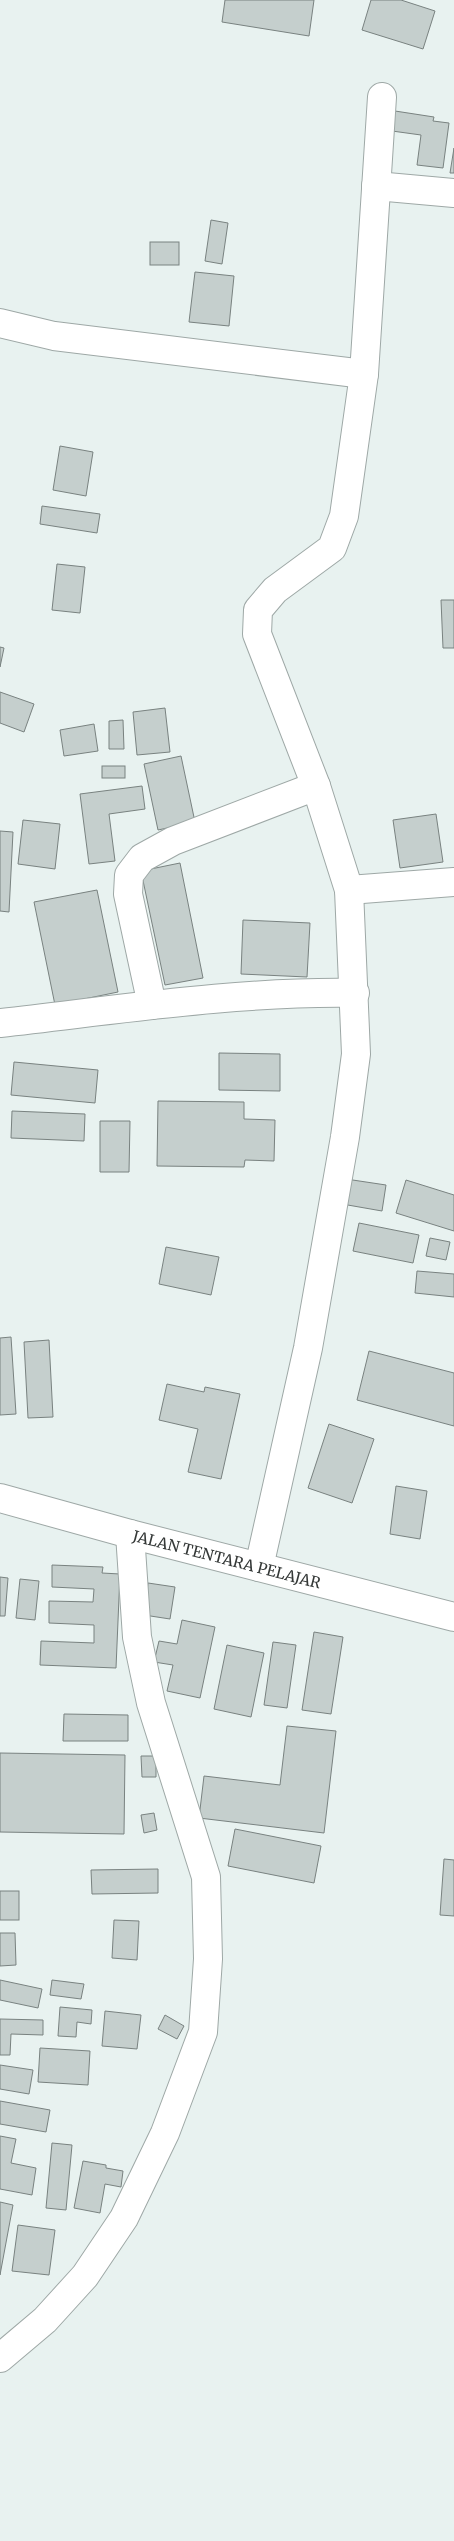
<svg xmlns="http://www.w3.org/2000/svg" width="454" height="2541" viewBox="0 0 454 2541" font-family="Merriweather,serif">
<rect width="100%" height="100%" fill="#e8f2f0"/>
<g fill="#c5cfcd" stroke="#798280">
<path d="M225 0H314L309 36 222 22Z"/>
<path d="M371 0H401L435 11 423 49 362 30Z"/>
<path d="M395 111 434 117 433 121 449 123 443 168 417 165 421 135 392 131Z"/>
<path d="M454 148V173H450Z"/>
<path d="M211 220 228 223 222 264 205 261Z"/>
<rect x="150" y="242" width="29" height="23"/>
<path d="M195 272 234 276 229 326 189 322Z"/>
<path d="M60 446 93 452 86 496 53 490Z"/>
<path d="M42 506 100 514 97 533 40 524Z"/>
<path d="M57 564 85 567 80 613 52 610Z"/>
<path d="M441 600H454V648H443Z"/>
<path d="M0 647 4 648 0 667Z"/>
<path d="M0 692 34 704 24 732 0 723Z"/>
<path d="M165 708 170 752 137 755 133 712Z"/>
<path d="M123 720 124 749H109V721Z"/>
<path d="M94 724 98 751 64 756 60 730Z"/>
<path d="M181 756 195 822 158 830 144 764Z"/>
<rect x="102" y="766" width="23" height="12"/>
<path d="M142 786 145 809 109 814 115 861 89 864 80 794Z"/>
<path d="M436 814 443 862 400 868 393 820Z"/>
<path d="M23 820 60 824 55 869 18 864Z"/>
<path d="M0 831 13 832 9 912 0 911Z"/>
<path d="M180 863 203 978 165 985 141 871Z"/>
<path d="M97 890 118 992 55 1005 34 902Z"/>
<path d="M243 920 310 923 307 977 241 974Z"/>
<path d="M219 1053 280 1054V1091L219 1090Z"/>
<path d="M14 1062 98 1070 95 1103 11 1095Z"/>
<path d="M158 1101 244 1102V1119L275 1120 274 1161 245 1160 244 1167 157 1166Z"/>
<path d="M12 1111 85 1114 84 1141 11 1138Z"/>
<path d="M100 1121H130L129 1172H100Z"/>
<path d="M346 1179 386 1185 382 1211 342 1204Z"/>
<path d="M406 1180 454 1195V1231L396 1213Z"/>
<path d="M359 1223 419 1235 413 1263 353 1251Z"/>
<path d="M430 1238 450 1242 446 1260 426 1256Z"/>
<path d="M166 1247 219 1257 211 1295 159 1284Z"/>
<path d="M417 1271 454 1274V1297L415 1293Z"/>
<path d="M11 1337 16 1414 0 1415V1338Z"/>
<path d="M49 1340 53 1417 28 1418 24 1342Z"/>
<path d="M369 1351 454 1373V1426L357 1400Z"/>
<path d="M167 1384 204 1392 205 1387 240 1394 221 1479 188 1472 198 1429 159 1420Z"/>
<path d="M329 1424 374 1439 352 1503 308 1488Z"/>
<path d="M396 1486 427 1491 420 1539 390 1534Z"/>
<path d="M52 1565 103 1567 102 1573 120 1574 116 1668 40 1665 41 1641 94 1643V1625L49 1623V1601L93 1602 94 1589 52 1587Z"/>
<path d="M0 1577 8 1578 5 1616H0Z"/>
<path d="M20 1579 39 1581 35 1620 16 1618Z"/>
<path d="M148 1583 175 1587 170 1619 144 1615Z"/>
<path d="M182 1620 215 1627 200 1698 167 1691 173 1665 154 1662 159 1641 177 1644Z"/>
<path d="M314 1632 343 1637 331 1714 302 1710Z"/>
<path d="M273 1642 296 1645 287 1708 264 1705Z"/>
<path d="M227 1645 264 1653 251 1717 214 1709Z"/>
<path d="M64 1714 128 1715V1741H63Z"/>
<path d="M287 1726 336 1731 324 1833 199 1818 204 1776 280 1785Z"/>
<path d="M0 1753 125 1755 124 1834 0 1832Z"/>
<path d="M141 1756H156V1777H142Z"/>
<path d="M154 1813 157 1830 144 1833 141 1815Z"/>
<path d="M235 1829 321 1846 314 1883 228 1866Z"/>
<path d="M444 1859 454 1860V1916L440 1915Z"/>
<path d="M158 1869V1893L92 1894 91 1870Z"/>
<rect x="0" y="1891" width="19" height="29"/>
<path d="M114 1920 139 1921 137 1960 112 1958Z"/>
<path d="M0 1933H15L16 1965 0 1966Z"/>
<path d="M0 1980 42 1989 38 2008 0 2000Z"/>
<path d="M52 1980 84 1984 81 1999 50 1995Z"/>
<path d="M60 2007 92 2010 91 2024 77 2022 76 2037 58 2036Z"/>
<path d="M105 2011 141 2015 137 2049 102 2046Z"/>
<path d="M165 2015 184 2026 177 2039 158 2029Z"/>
<path d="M0 2019 43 2020V2035L11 2034 10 2055H0Z"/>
<path d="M40 2048 90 2051 88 2085 38 2082Z"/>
<path d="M0 2065 33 2070 29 2094 0 2089Z"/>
<path d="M0 2101 50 2110 46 2132 0 2124Z"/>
<path d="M0 2136 16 2139 11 2163 36 2168 32 2195 0 2189Z"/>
<path d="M52 2143 72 2145 66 2210 46 2208Z"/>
<path d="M83 2161 106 2165V2168L123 2171 121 2187 105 2184 100 2213 74 2208Z"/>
<path d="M0 2202 13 2205 0 2275Z"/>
<path d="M18 2225 55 2230 49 2275 12 2271Z"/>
</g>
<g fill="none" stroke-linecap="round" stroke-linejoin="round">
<defs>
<g id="street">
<path d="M376 186 454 193"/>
<path d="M0 323 54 336 364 374"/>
<path d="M349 890 454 882"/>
<path d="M152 1005 128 894 129 875 142 858 173 841 316 786"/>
<path d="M0 1023C117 1010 236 991 355 993"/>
<path d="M259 1567 308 1348 345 1137 356 1054 349 890 316 786 257 634 258 610 275 590 332 548 344 516 364 374 382 97"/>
<path d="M0 2358 45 2320 85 2276 124 2218 165 2133 203 2032 208 1959 206 1877 151 1703 137 1637 130 1534"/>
</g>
<g id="primary">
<path id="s1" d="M0 1498 130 1534 454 1617"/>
</g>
</defs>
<use href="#street" stroke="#9ea8a6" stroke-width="30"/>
<use href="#primary" stroke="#9ea8a6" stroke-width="30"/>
<use href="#street" stroke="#fff" stroke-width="28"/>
<use href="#primary" stroke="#fff" stroke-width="28"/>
</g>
<g text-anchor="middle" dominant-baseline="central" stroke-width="4" stroke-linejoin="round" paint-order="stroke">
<g font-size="15" fill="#353938" stroke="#fff">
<text stroke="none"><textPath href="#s1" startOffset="235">JALAN TENTARA PELAJAR</textPath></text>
</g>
</g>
</svg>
